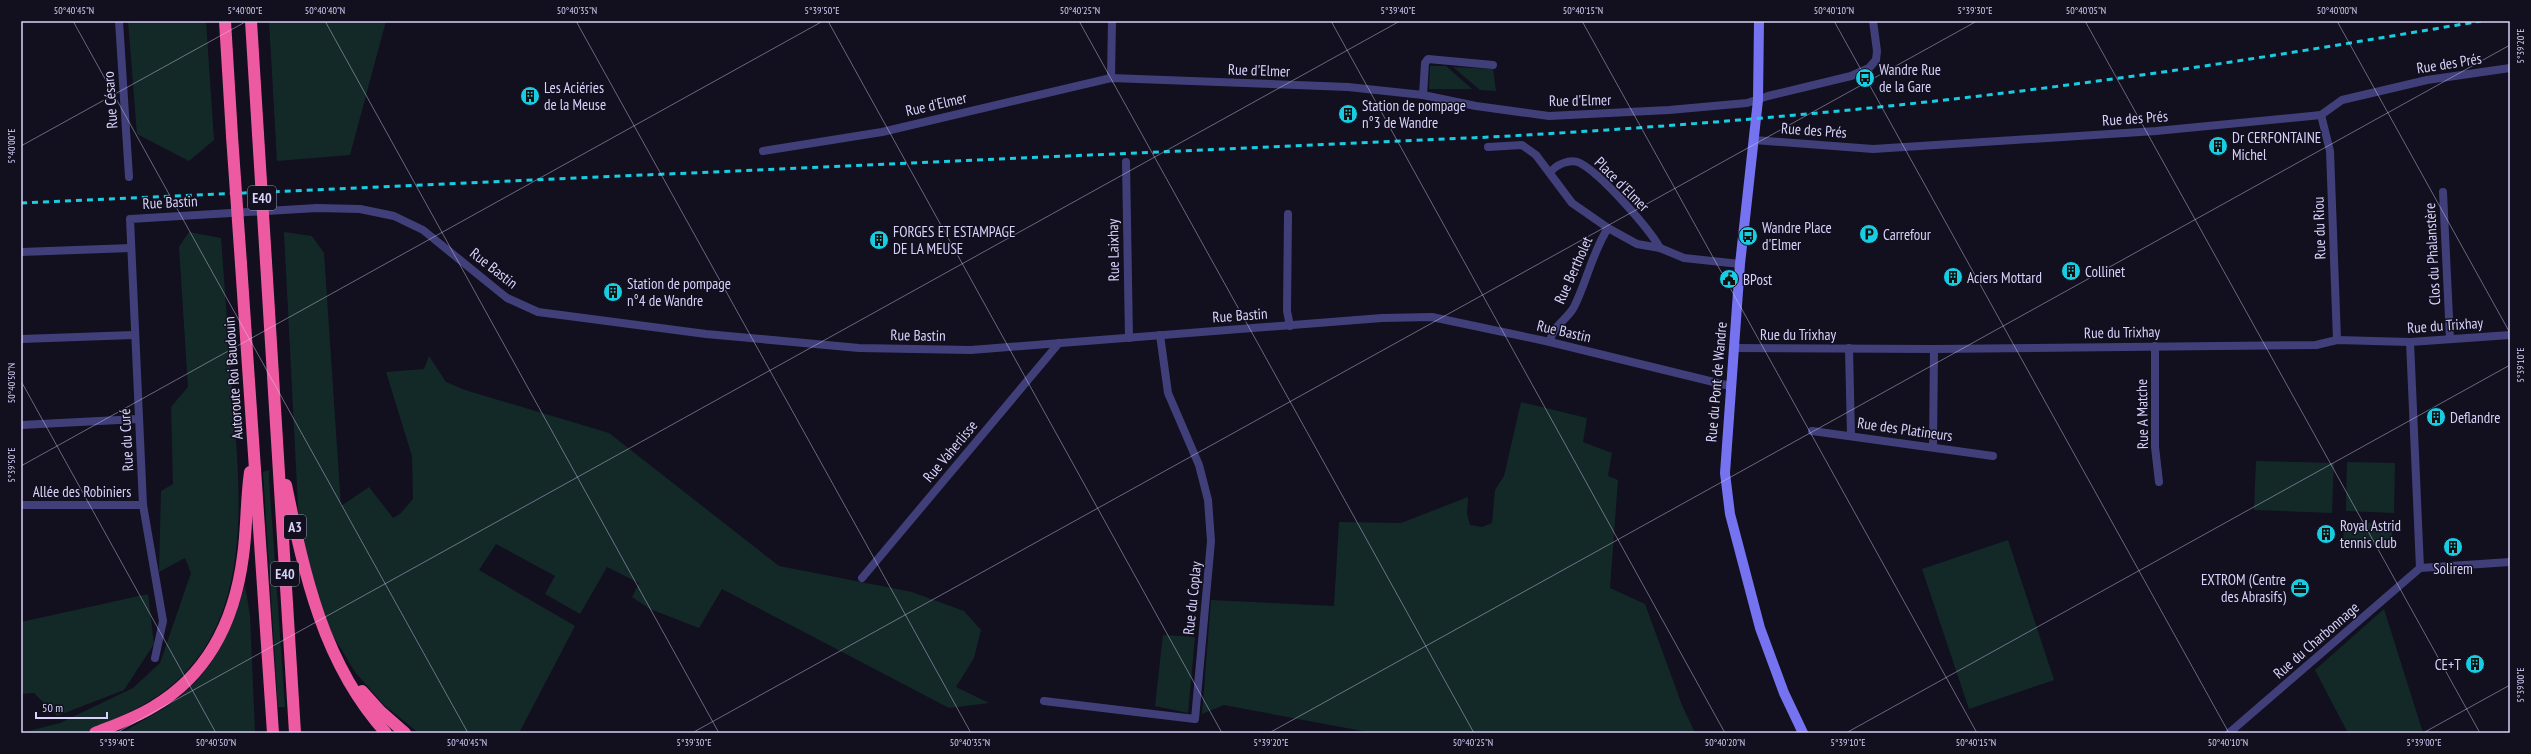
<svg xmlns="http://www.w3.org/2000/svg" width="2531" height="754" viewBox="0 0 2531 754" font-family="'PT Sans Narrow',sans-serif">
<rect width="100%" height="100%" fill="#120f1f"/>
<g fill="#132928">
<path d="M128 21H206L214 140 189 161 137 134Z"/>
<path d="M269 21H386L350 155 277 161Z"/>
<path d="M1430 66H1446L1472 89H1429Z"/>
<path d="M1453 67 1493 69 1496 91 1480 90Z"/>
<path d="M189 232 221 238C225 292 229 347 233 402 243 521 254 657 125 714 111 720 95 730 81 733 63 736 40 733 21 733L60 723 133 688 160 663 191 573 185 558 159 572 161 491 173 484 171 407 188 387 179 247Z"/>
<path d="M284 232 312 236 324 253 341 506 369 487 393 518 400 514 413 499 412 456 386 372 424 369 429 356 446 382 465 390 609 433 779 566 912 592 964 611 981 630 974 658 956 687 989 703 949 708 722 589 699 628 650 609 632 597 639 583 607 567 580 614 545 594 555 576 496 544 479 570 575 626 519 733H420L415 730 384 705 355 672 332 634 319 601 299 525Z"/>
<path d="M1521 402 1587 418 1583 442 1612 453 1608 476 1618 480 1610 588 1645 604 1682 705 1695 733H1373L1224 705 1202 714 1211 600 1334 606 1339 522 1401 523 1468 497 1467 514 1470 525 1482 527 1492 523 1495 490 1504 476Z"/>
<path d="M2256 461 2334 463 2332 513 2254 510Z"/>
<path d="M2347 462 2395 463 2394 513 2346 511Z"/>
<path d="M269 470V478L285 707H278L263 472Z"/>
<path d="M2344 522 2392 524V546L2343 544Z"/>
<path d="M2008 540 2054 680 1969 709 1922 569Z"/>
<path d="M245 585 250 616 255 733H121C136 724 152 716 166 707 210 678 231 634 245 585Z"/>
<path d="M148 594 154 644 124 690 57 716 34 693 21 694V622Z"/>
<path d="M2384 609 2423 733H2348L2315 670Z"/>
<path d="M1163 635 1195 637 1188 713 1155 706Z"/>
</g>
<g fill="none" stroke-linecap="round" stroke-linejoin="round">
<g stroke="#413f7a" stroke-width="8">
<path d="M119 21 129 177"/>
<path d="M1111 78 1112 21"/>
<path d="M1423 95 1425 63 1428 59 1493 65"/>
<path d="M2321 115 2330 151 2337 340"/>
<path d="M1754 140 1873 149 2156 131 2321 115 2342 100 2427 80 2510 68"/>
<path d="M1488 147 1522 145 1536 155 1572 203 1608 228 1637 244 1660 248 1684 258 1740 264"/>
<path d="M763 151 882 132 1111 78 1348 87 1423 95 1476 106 1549 116 1669 110 1747 103 1768 96 1851 76 1869 68 1876 60 1877 51 1873 21"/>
<path d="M1126 162 1129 338"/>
<path d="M1550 173C1555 165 1570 158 1580 163 1601 174 1648 227 1660 248"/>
<path d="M2443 192 2450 339"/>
<path d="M1288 214 1287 311 1290 326"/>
<path d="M21 252 131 248"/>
<path d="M21 339 134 335"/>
<path d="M1550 342C1552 326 1567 320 1574 307 1587 281 1592 253 1608 228"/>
<path d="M2410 342 2420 568"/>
<path d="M2155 346V447L2159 482"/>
<path d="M1733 348 1934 349 2316 345 2337 340 2410 342 2510 335"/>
<path d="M1849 348 1851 436"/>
<path d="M21 425 138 419"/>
<path d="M1812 431 1993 456"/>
<path d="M1933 447 1934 349"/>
<path d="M21 505H143"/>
<path d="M862 578 1059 343"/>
<path d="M155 658 163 621 143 505 130 219 317 208 360 209 394 216 423 230 507 298 538 312 706 334 859 348 971 350 1382 318 1432 317 1550 342 1730 386"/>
<path d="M1044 701 1195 719 1211 541 1208 500 1199 465 1168 393 1160 335"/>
<path d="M2229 733 2420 568 2510 562"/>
</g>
<path stroke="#7673f0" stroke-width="10" d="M1759 21 1758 100 1740 264 1725 473 1730 514 1760 628 1784 693 1803 733"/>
<g stroke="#ee5aa1" stroke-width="12">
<path d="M225 21 232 136"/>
<path d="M251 21 258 134"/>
<path d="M266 262 295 733"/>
<path d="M241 264 273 733"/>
<path d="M286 485C304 573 323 664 386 733"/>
<path d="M362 691 380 711 405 733"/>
<path d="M95 733C115 725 135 718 153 707 209 674 235 619 243 556 247 528 246 500 250 472"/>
</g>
<path stroke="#18cde1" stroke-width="3" stroke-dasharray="6 5" stroke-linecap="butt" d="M21 203 1491 137C1691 126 1891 109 2090 82 2221 65 2351 43 2481 21"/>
<g stroke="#ee5aa1" stroke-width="12">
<path d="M258 134 266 262"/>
<path d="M232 136 241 264"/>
</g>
</g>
<path fill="none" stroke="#d7d2fa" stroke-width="1" stroke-opacity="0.45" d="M73 21 468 733M325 21 719 733M576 21 971 733M828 21 1222 733M1079 21 1474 733M1331 21 1725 733M1582 21 1977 733M1834 21 2229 733M2085 21 2480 733M2337 21 2510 333M21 146 247 21M21 381 216 733M21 466 823 21M116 733 1400 21M692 733 1977 21M1269 733 2510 45M1846 733 2510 365M2423 733 2510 685"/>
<defs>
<symbol id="bus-disc" viewBox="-11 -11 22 22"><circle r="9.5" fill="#18cde1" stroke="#120f1f"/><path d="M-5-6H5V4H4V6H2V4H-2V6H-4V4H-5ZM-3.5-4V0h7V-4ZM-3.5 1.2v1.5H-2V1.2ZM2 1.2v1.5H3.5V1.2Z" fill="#111"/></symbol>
<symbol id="building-disc" viewBox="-11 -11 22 22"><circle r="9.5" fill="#18cde1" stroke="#120f1f"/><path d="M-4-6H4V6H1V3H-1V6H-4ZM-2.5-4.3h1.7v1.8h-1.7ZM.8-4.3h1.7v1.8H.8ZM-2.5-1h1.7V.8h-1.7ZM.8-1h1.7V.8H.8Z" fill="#111"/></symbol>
<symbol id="parking-disc" viewBox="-11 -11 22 22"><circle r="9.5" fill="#18cde1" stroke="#120f1f"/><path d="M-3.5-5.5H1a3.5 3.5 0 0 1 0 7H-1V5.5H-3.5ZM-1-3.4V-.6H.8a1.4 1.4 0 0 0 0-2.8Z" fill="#111"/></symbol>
<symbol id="civic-disc" viewBox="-11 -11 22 22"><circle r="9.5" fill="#18cde1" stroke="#120f1f"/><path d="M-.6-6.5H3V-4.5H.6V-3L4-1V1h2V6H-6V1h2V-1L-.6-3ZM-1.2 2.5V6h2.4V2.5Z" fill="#111"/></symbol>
<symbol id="office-disc" viewBox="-11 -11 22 22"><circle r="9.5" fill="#18cde1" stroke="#120f1f"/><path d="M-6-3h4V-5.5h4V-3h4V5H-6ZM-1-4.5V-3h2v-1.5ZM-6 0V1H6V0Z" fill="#111"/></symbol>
</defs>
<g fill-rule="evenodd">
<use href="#bus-disc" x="1854" y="67" width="22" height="22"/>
<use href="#building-disc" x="519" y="85" width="22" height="22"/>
<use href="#building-disc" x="1337" y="103" width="22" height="22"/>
<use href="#building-disc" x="2207" y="135" width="22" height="22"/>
<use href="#parking-disc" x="1858" y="223" width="22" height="22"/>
<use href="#bus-disc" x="1737" y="225" width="22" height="22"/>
<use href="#building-disc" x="868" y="229" width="22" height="22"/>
<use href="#building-disc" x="2060" y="260" width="22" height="22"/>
<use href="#building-disc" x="1942" y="266" width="22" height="22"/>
<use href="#civic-disc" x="1718" y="268" width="22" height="22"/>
<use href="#building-disc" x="602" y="281" width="22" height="22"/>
<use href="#building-disc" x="2425" y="406" width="22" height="22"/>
<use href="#building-disc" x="2315" y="523" width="22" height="22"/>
<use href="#building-disc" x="2442" y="536" width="22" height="22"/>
<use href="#office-disc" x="2289" y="577" width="22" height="22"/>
<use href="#building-disc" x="2464" y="653" width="22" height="22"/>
</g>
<g text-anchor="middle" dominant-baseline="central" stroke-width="3" stroke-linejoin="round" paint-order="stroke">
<g fill="#120f1f" stroke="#9c98b8" stroke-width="1">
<rect x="248" y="186" width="28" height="24" rx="3"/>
<rect x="284" y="515" width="22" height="24" rx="3"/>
<rect x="271" y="562" width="28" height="24" rx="3"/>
</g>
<g font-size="14" font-weight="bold" fill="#d7d2fa">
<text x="262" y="198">E40</text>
<text x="295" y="527">A3</text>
<text x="285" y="574">E40</text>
</g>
<g font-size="15" fill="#d7d2fa" stroke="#120f1f">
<text transform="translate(2449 63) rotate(-9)">Rue des Prés</text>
<text transform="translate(1259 70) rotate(2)">Rue d'Elmer</text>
<text transform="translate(110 100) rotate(-94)">Rue Césaro</text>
<text transform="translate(1580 100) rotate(-1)">Rue d'Elmer</text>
<text transform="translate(936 104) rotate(-13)">Rue d'Elmer</text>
<text transform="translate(2135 118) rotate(-4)">Rue des Prés</text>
<text transform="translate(1814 130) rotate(4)">Rue des Prés</text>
<text transform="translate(1622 184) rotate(45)">Place d'Elmer</text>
<text transform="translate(170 202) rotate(-3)">Rue Bastin</text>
<text transform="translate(2319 228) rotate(-92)">Rue du Riou</text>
<text transform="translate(1113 250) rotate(-91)">Rue Laixhay</text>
<text transform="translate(2432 254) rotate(-93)">Clos du Phalanstère</text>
<text transform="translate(494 268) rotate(38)">Rue Bastin</text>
<text transform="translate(1573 270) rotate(-66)">Rue Bertholet</text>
<text transform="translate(1240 315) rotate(-4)">Rue Bastin</text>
<text transform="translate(2445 325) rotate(-4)">Rue du Trixhay</text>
<text transform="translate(1564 331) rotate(13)">Rue Bastin</text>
<text transform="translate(2122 332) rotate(-1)">Rue du Trixhay</text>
<text x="1798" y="334">Rue du Trixhay</text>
<text transform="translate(918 335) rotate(1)">Rue Bastin</text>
<text transform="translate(233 378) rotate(-94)">Autoroute Roi Baudouin</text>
<text transform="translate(1716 382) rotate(-85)">Rue du Pont de Wandre</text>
<text transform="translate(2142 414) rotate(-91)">Rue A Matche</text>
<text transform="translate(1905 429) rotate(8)">Rue des Platineurs</text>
<text transform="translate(126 440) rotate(-93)">Rue du Curé</text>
<text transform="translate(950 451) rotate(-50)">Rue Vaherlisse</text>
<text x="82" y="491">Allée des Robiniers</text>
<text transform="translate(1192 598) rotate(-84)">Rue du Coplay</text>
<text transform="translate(2316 640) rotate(-41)">Rue du Charbonnage</text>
</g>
<g font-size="15" fill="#d7d2fa" stroke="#120f1f" text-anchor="start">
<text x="1879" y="69">Wandre Rue<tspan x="1879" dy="17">de la Gare</tspan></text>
<text x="544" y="87">Les Aciéries<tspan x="544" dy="17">de la Meuse</tspan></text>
<text x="1362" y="105">Station de pompage<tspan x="1362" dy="17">n°3 de Wandre</tspan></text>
<text x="2232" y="137">Dr CERFONTAINE<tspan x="2232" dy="17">Michel</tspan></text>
<text x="1762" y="227">Wandre Place<tspan x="1762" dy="17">d'Elmer</tspan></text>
<text x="893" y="231">FORGES ET ESTAMPAGE<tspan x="893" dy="17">DE LA MEUSE</tspan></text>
<text x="1883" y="234">Carrefour</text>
<text x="2085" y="271">Collinet</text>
<text x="1967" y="277">Aciers Mottard</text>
<text x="1743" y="279">BPost</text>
<text x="627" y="283">Station de pompage<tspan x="627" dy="17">n°4 de Wandre</tspan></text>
<text x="2450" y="417">Deflandre</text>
<text x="2340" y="525">Royal Astrid<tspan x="2340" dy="17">tennis club</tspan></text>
<text x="2453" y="568" text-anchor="middle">Solirem</text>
<text x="2286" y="579" text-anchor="end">EXTROM (Centre<tspan x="2286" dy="17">des Abrasifs)</tspan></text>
<text x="2461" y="664" text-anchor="end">CE+T</text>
</g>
</g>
<rect width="2531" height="754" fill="none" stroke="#120f1f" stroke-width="44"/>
<path d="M36 712v6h71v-6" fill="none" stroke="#d7d2fa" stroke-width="2"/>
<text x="42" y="712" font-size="12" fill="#d7d2fa" stroke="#120f1f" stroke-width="3" paint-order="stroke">50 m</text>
<rect x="22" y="22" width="2487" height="710" fill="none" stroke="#d7d2fa" stroke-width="1.5"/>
<g font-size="10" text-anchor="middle" fill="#d7d2fa">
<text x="74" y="14">50°40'45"N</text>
<text x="245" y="14">5°40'00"E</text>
<text x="325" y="14">50°40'40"N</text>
<text x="577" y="14">50°40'35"N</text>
<text x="822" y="14">5°39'50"E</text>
<text x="1080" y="14">50°40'25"N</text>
<text x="1398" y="14">5°39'40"E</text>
<text x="1583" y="14">50°40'15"N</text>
<text x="1834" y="14">50°40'10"N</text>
<text x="1975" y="14">5°39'30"E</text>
<text x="2086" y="14">50°40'05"N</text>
<text x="2337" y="14">50°40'00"N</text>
<text transform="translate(2520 46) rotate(-90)" y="4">5°39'20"E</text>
<text transform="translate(11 146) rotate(-90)" y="4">5°40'00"E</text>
<text transform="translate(2520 365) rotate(-90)" y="4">5°39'10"E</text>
<text transform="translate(11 383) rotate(-90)" y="4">50°40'50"N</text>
<text transform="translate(11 465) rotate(-90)" y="4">5°39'50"E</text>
<text transform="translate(2520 685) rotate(-90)" y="4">5°39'00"E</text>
<text x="117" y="746">5°39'40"E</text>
<text x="216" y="746">50°40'50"N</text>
<text x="467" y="746">50°40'45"N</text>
<text x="694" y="746">5°39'30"E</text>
<text x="970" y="746">50°40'35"N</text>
<text x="1271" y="746">5°39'20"E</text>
<text x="1473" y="746">50°40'25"N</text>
<text x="1725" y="746">50°40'20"N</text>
<text x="1848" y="746">5°39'10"E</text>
<text x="1976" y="746">50°40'15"N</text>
<text x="2228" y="746">50°40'10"N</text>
<text x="2424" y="746">5°39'00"E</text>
</g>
</svg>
